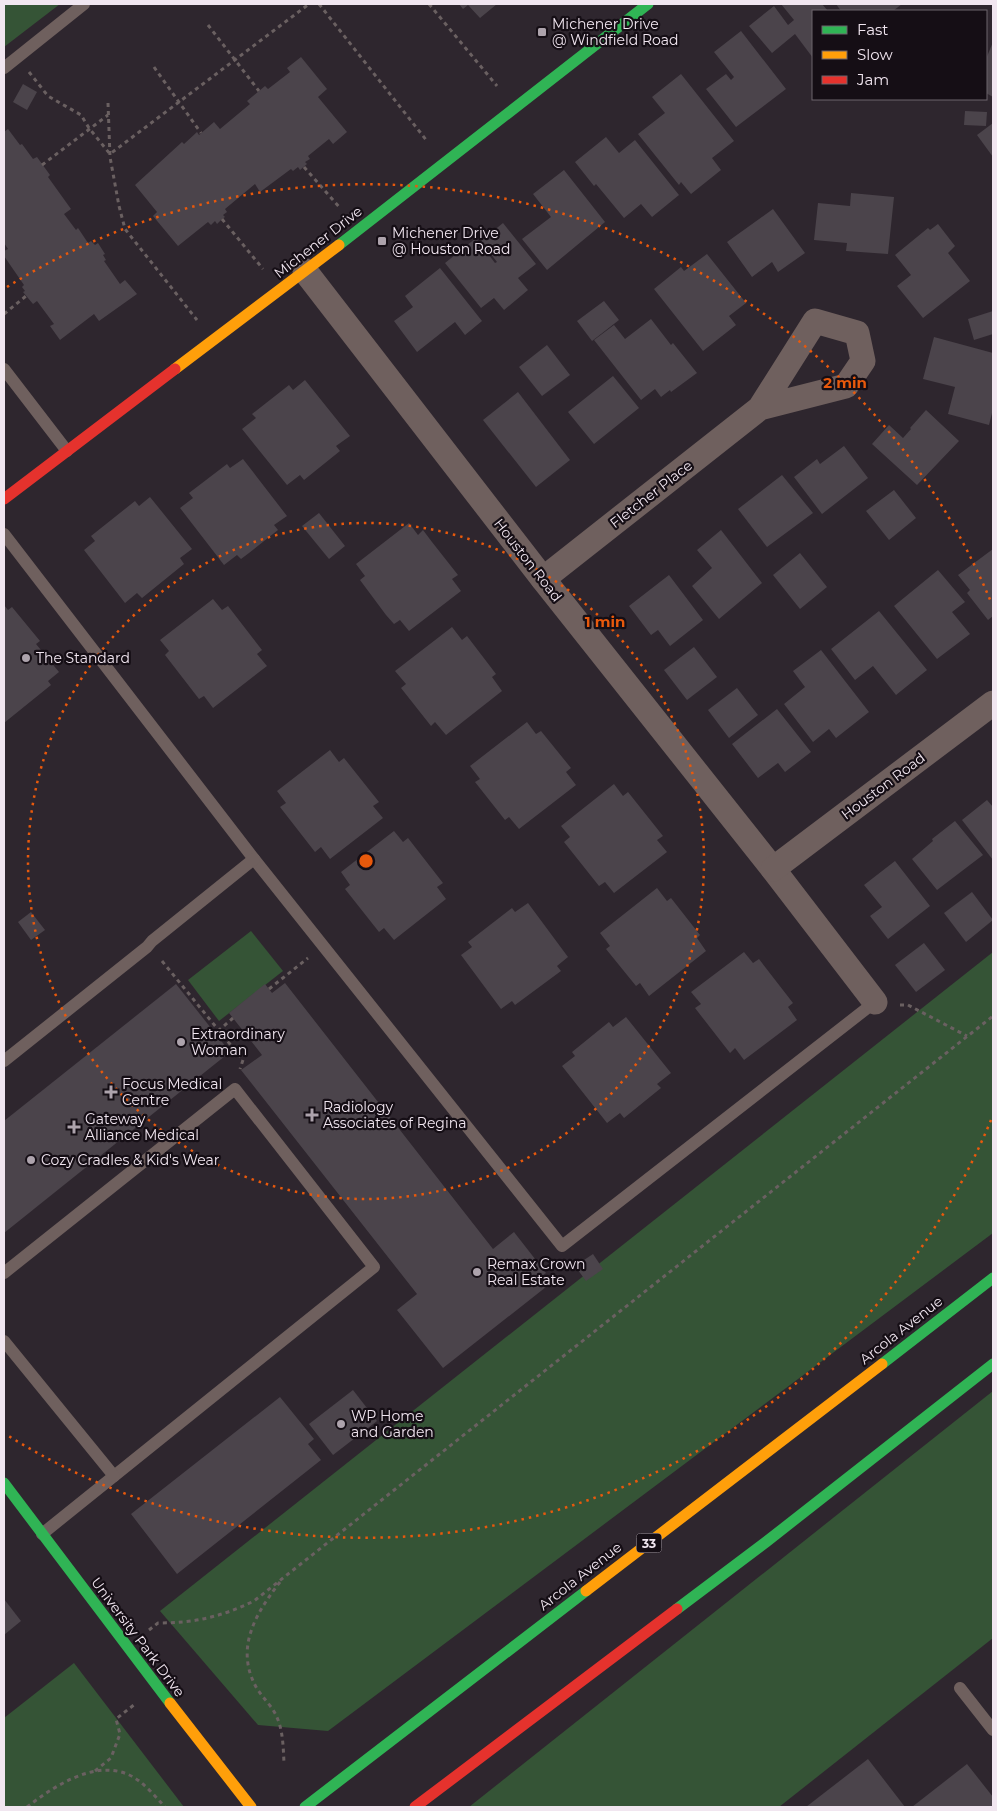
<svg xmlns="http://www.w3.org/2000/svg" width="997" height="1811" viewBox="0 0 997 1811" font-family="Montserrat,sans-serif">
<rect width="100%" height="100%" fill="#2e262e"/>
<g fill="#355436">
<path d="M4 4H60L4 47Z"/>
<path d="M251 931 283 971 219 1021 188 980Z"/>
<path d="M993 952V1233L328 1731 258 1725 160 1611Z"/>
<path d="M993 1391V1638L779 1807H469Z"/>
<path d="M74 1663 184 1807H4V1718Z"/>
</g>
<g fill="#4b444b">
<path d="M459 4H497L480 18 468 5 463 9Z"/>
<path d="M781 4H822L828 11H813V58L795 34 772 53 749 26 774 6 788 25 794 20Z"/>
<path d="M836 4H902L893 11H841Z"/>
<path d="M741 31 786 89 736 127 706 89 726 74 731 80 734 77 714 52Z"/>
<path d="M993 42V97L986 93V59Z"/>
<path d="M301 57 327 89 318 97 347 132 333 144 329 139 308 156 310 159 305 162 307 164 300 170 298 167 293 171 291 169 260 192 255 184 225 209 227 212 223 215 225 217 222 219 217 224 215 221 211 225 208 222 178 246 153 216 157 212 135 185 182 142 184 144 197 132 199 135 214 122 220 129 250 104 247 101 265 86 268 89 290 72 287 68Z"/>
<path d="M681 74 734 141 712 158 721 170 691 194 681 182 679 185 638 134 665 113 652 97Z"/>
<path d="M23 84 37 92 27 110 13 102Z"/>
<path d="M965 111 987 112 986 126 964 125Z"/>
<path d="M993 123V157L977 135Z"/>
<path d="M8 129 20 145 22 144 33 159 37 157 50 175 48 177 71 209 64 214 76 230 78 228 88 243 91 241 95 245 98 243 105 254 103 255 106 260 104 261 120 284 125 280 137 294 99 321 94 314 60 340 50 326 54 324 37 301 33 304 23 292 25 291 22 287 24 285 4 256V251L8 249 4 243V132Z"/>
<path d="M606 137 619 153 635 140 679 195 652 217 641 204 624 218 596 184 594 186 575 162Z"/>
<path d="M564 170 605 222 547 270 522 239 551 217 533 194Z"/>
<path d="M851 193 894 197 888 254 846 251 847 243 814 240 818 203 850 206Z"/>
<path d="M773 209 805 253 778 272 772 262 752 277 727 242Z"/>
<path d="M503 223 536 264 518 278 528 290 504 310 494 298 481 308 445 263 476 238 495 263 497 262 481 241Z"/>
<path d="M938 224 955 246 948 253 970 281 923 318 897 286 911 275 895 255 928 228 930 230Z"/>
<path d="M707 254 746 303 729 316 736 325 703 351 654 289 681 267 684 271Z"/>
<path d="M440 268 482 321 465 335 455 322 417 352 394 321 413 307 405 296Z"/>
<path d="M604 301 619 320 592 341 577 321Z"/>
<path d="M993 311V334L974 340 968 319Z"/>
<path d="M651 319 671 345 673 343 697 373 671 392 670 390 661 397 655 389 641 400 594 340 614 325 625 339Z"/>
<path d="M934 337 993 353V409L989 425 948 414 955 387 923 379Z"/>
<path d="M547 345 570 375 542 396 519 367Z"/>
<path d="M613 376 639 408 594 444 568 412Z"/>
<path d="M305 380 350 436 336 446 340 451 304 480 300 475 287 485 242 429 256 418 252 414 289 385 293 390Z"/>
<path d="M518 392 570 460 536 487 483 420Z"/>
<path d="M926 410 959 441 917 485 872 444 889 425 903 438 911 429 910 428Z"/>
<path d="M844 446 868 478 822 514 794 477 817 459 820 464Z"/>
<path d="M243 459 287 516 274 525 278 530 249 553 241 559 237 555 224 565 180 508 193 498 189 493 227 464 230 468Z"/>
<path d="M782 475 813 513 767 547 738 509Z"/>
<path d="M894 490 916 518 889 540 866 511Z"/>
<path d="M150 497 192 549 180 558 184 564 142 598 137 593 125 603 84 550 95 541 91 536 135 501 139 506Z"/>
<path d="M319 513 345 546 329 559 302 526Z"/>
<path d="M409 523 418 535 423 530 432 542 458 575 452 579 461 591 409 631 400 620 394 624 386 615 360 580 365 576 356 564Z"/>
<path d="M721 530 762 583 719 619 692 586 712 568 697 550Z"/>
<path d="M993 549V616L988 620 967 593 970 590 958 575Z"/>
<path d="M800 553 827 587 800 609 773 575Z"/>
<path d="M938 570 965 602 952 612 970 634 937 659 894 606Z"/>
<path d="M669 575 703 620 670 646 658 630 651 635 629 606Z"/>
<path d="M213 599 222 610 228 606 262 650 257 654 267 666 213 708 204 696 199 699 165 655 169 651 160 640Z"/>
<path d="M4 605 8 610 12 607 40 641 36 644 59 672 48 681 51 685 4 723Z"/>
<path d="M879 611 927 670 896 695 873 666 855 680 831 649Z"/>
<path d="M452 627 462 640 467 636 496 674 492 677 502 691 446 735 435 722 431 726 401 688 406 684 395 671Z"/>
<path d="M694 647 717 677 687 700 664 670Z"/>
<path d="M821 650 869 712 836 738 829 729 813 742 784 704 805 687 793 671Z"/>
<path d="M737 688 758 715 729 738 708 710Z"/>
<path d="M777 709 811 752 785 772 778 763 758 778 732 744Z"/>
<path d="M527 722 536 734 541 731 571 768 566 772 576 785 519 829 509 817 505 820 475 782 480 779 470 766Z"/>
<path d="M330 750 339 762 344 758 379 802 373 806 383 818 330 859 321 847 315 852 280 807 286 803 277 791Z"/>
<path d="M614 784 623 796 628 792 663 836 657 840 667 852 614 893 605 882 599 886 564 842 570 837 561 826Z"/>
<path d="M987 800 993 807V860L962 820Z"/>
<path d="M955 821 983 855 937 890 912 859 933 841 932 839Z"/>
<path d="M394 831 403 842 408 838 443 883 437 887 446 899 394 940 384 928 379 932 345 889 350 885 341 872Z"/>
<path d="M895 861 930 906 888 939 870 916 882 907 864 885Z"/>
<path d="M657 888 667 901 671 898 700 935 697 938 706 951 649 996 640 983 636 986 606 949 610 946 600 933Z"/>
<path d="M972 892 993 920 966 942 944 913Z"/>
<path d="M528 903 568 957 557 966 561 971 515 1005 512 1001 501 1009 461 955 472 947 468 942 512 908 515 912Z"/>
<path d="M31 912 45 930 31 940 18 922Z"/>
<path d="M924 943 945 970 916 992 895 965Z"/>
<path d="M744 952 753 963 759 959 793 1003 788 1007 797 1020 744 1060 735 1048 730 1053 695 1008 701 1004 691 992Z"/>
<path d="M285 983 493 1249 514 1232 546 1273 539 1278 546 1287 443 1368 397 1310 417 1294 241 1070 262 1055 229 1013 265 984 272 993Z"/>
<path d="M176 984 230 1052 4 1233V1121Z"/>
<path d="M626 1017 671 1073 657 1084 661 1088 624 1118 620 1113 607 1123 562 1066 575 1056 572 1052 609 1022 613 1027Z"/>
<path d="M593 1254 603 1269 586 1281 575 1266Z"/>
<path d="M353 1390 377 1421 333 1455 309 1424Z"/>
<path d="M280 1397 314 1439 308 1444 321 1460 177 1574 131 1514Z"/>
<path d="M4 1599 21 1621 4 1635Z"/>
<path d="M868 1759 905 1807H806Z"/>
<path d="M967 1764 993 1797V1807H912Z"/>
</g>
<g fill="none" stroke-linecap="round" stroke-linejoin="round">
<g stroke="#6a6061" stroke-width="3" stroke-dasharray="4 4" stroke-linecap="butt">
<path d="M319 4 427 141"/>
<path d="M429 4 497 86"/>
<path d="M208 25 259 91"/>
<path d="M154 67 201 133"/>
<path d="M29 72 48 96 81 115 89 128 110 154 309 4"/>
<path d="M108 103 110 157 119 206 125 229 197 320"/>
<path d="M42 165 108 115"/>
<path d="M304 167 340 208"/>
<path d="M222 219 263 269"/>
<path d="M4 314 26 296"/>
<path d="M162 961 243 1060 240 1069"/>
<path d="M269 989 308 958"/>
<path d="M900 1005H908L967 1036"/>
<path d="M218 1031 233 1018"/>
<path d="M280 1582C257 1612 235 1646 255 1685 259 1693 265 1699 271 1707 283 1723 283 1743 284 1763"/>
<path d="M149 1630 158 1623C194 1623 221 1617 254 1601L993 1016"/>
<path d="M95 1771 111 1758 120 1734 116 1719 135 1704"/>
<path d="M27 1807C53 1787 93 1760 127 1774 142 1780 154 1795 165 1807"/>
</g>
<g stroke="#6f605e" stroke-width="12">
<path d="M4 68 84 4"/>
<path d="M4 369 67 451"/>
<path d="M4 534 254 859 562 1246 875 1002"/>
<path d="M4 1061 147 947 152 941 254 859"/>
<path d="M4 1273 235 1089 374 1267 42 1534"/>
<path d="M4 1341 114 1476"/>
<path d="M960 1688 993 1730"/>
</g>
<g stroke="#6f605e" stroke-width="25">
<path d="M305 271 543 579 773 869 875 1002"/>
<path d="M543 579 760 408 815 321 857 333 863 361 846 386 760 408"/>
<path d="M773 869 993 703"/>
</g>
<g stroke="#30b455" stroke-width="11">
<path d="M339 245 648 4"/>
<path d="M882 1364 993 1278"/>
<path d="M4 1483 170 1703"/>
<path d="M677 1609 766 1542 993 1364"/>
<path d="M305 1807 586 1591"/>
</g>
<g stroke="#ff9f0a" stroke-width="11">
<path d="M175 369 339 245"/>
<path d="M586 1591 882 1364"/>
<path d="M170 1703 251 1807"/>
</g>
<g stroke="#e5322d" stroke-width="11">
<path d="M4 499 175 369"/>
<path d="M415 1807 677 1609"/>
</g>
</g>
<g fill="none" stroke="#e8590c" stroke-width="2.5" stroke-dasharray="2.5 5">
<circle cx="366" cy="861" r="338"/>
<path d="M991 1120A677 677 0 0 1 7 1435M7 287A677 677 0 0 1 991 602"/>
</g>
<g fill="#ada3ac" stroke="#150e15" stroke-width="2">
<rect x="537" y="27" width="10" height="10" rx="2.5"/>
<rect x="377" y="236" width="10" height="10" rx="2.5"/>
<circle cx="26" cy="658" r="5"/>
<circle cx="181" cy="1042" r="5"/>
<path d="M108.5 1084.5h5v5h5v5h-5v5h-5v-5h-5v-5h5z"/>
<path d="M309.5 1107.5h5v5h5v5h-5v5h-5v-5h-5v-5h5z"/>
<path d="M71.5 1119.5h5v5h5v5h-5v5h-5v-5h-5v-5h5z"/>
<circle cx="31" cy="1160" r="5"/>
<circle cx="477" cy="1272" r="5"/>
<circle cx="341" cy="1424" r="5"/>
</g>
<g text-anchor="middle" dominant-baseline="central" stroke-width="4.5" stroke-linejoin="round" paint-order="stroke">
<rect fill="#150e15" stroke="#afa5ae" stroke-width="1" x="636.5" y="1533.5" width="25" height="19" rx="4"/>
<g font-size="12" font-weight="bold" fill="#f1e6f0">
<text x="649" y="1543">33</text>
</g>
<g font-size="14" fill="#f1e6f0" stroke="#150e15" text-anchor="start">
<text x="552" y="24">Michener Drive<tspan x="552" dy="16">@ Windfield Road</tspan></text>
<text x="392" y="233">Michener Drive<tspan x="392" dy="16">@ Houston Road</tspan></text>
<text x="36" y="658">The Standard</text>
<text x="191" y="1034">Extraordinary<tspan x="191" dy="16">Woman</tspan></text>
<text x="122" y="1084">Focus Medical<tspan x="122" dy="16">Centre</tspan></text>
<text x="323" y="1107">Radiology<tspan x="323" dy="16">Associates of Regina</tspan></text>
<text x="85" y="1119">Gateway<tspan x="85" dy="16">Alliance Medical</tspan></text>
<text x="41" y="1160">Cozy Cradles &amp; Kid's Wear</text>
<text x="487" y="1264">Remax Crown<tspan x="487" dy="16">Real Estate</tspan></text>
<text x="351" y="1416">WP Home<tspan x="351" dy="16">and Garden</tspan></text>
</g>
<g font-size="14" fill="#f1e6f0" stroke="#150e15">
<text transform="translate(318 242) rotate(-38)">Michener Drive</text>
<text transform="translate(651 494) rotate(-38)">Fletcher Place</text>
<text transform="translate(528 560) rotate(52)">Houston Road</text>
<text transform="translate(883 786) rotate(-37)">Houston Road</text>
<text transform="translate(901 1330) rotate(-38)">Arcola Avenue</text>
<text transform="translate(580 1576) rotate(-38)">Arcola Avenue</text>
<text transform="translate(138 1637) rotate(53)">University Park Drive</text>
</g>
</g>
<circle cx="366" cy="861" r="8" fill="#e8590c" stroke="#150e15" stroke-width="2.5"/>
<g font-size="15" text-anchor="middle" font-weight="bold" fill="#e8590c" stroke="#150e15" stroke-width="4.5" stroke-linejoin="round" paint-order="stroke">
<text x="845" y="388">2 min</text>
<text x="605" y="627">1 min</text>
</g>
<rect width="997" height="1811" fill="none" stroke="#f1e6f0" stroke-width="10"/>
<rect x="812" y="10" width="175" height="90" fill="#150e15" stroke="#6d646d"/>
<rect x="822" y="26" width="25" height="8" fill="#30b455" stroke="#6d646d"/>
<text x="857" y="35" font-size="15" fill="#f1e6f0">Fast</text>
<rect x="822" y="51" width="25" height="8" fill="#ff9f0a" stroke="#6d646d"/>
<text x="857" y="60" font-size="15" fill="#f1e6f0">Slow</text>
<rect x="822" y="76" width="25" height="8" fill="#e5322d" stroke="#6d646d"/>
<text x="857" y="85" font-size="15" fill="#f1e6f0">Jam</text>
</svg>
